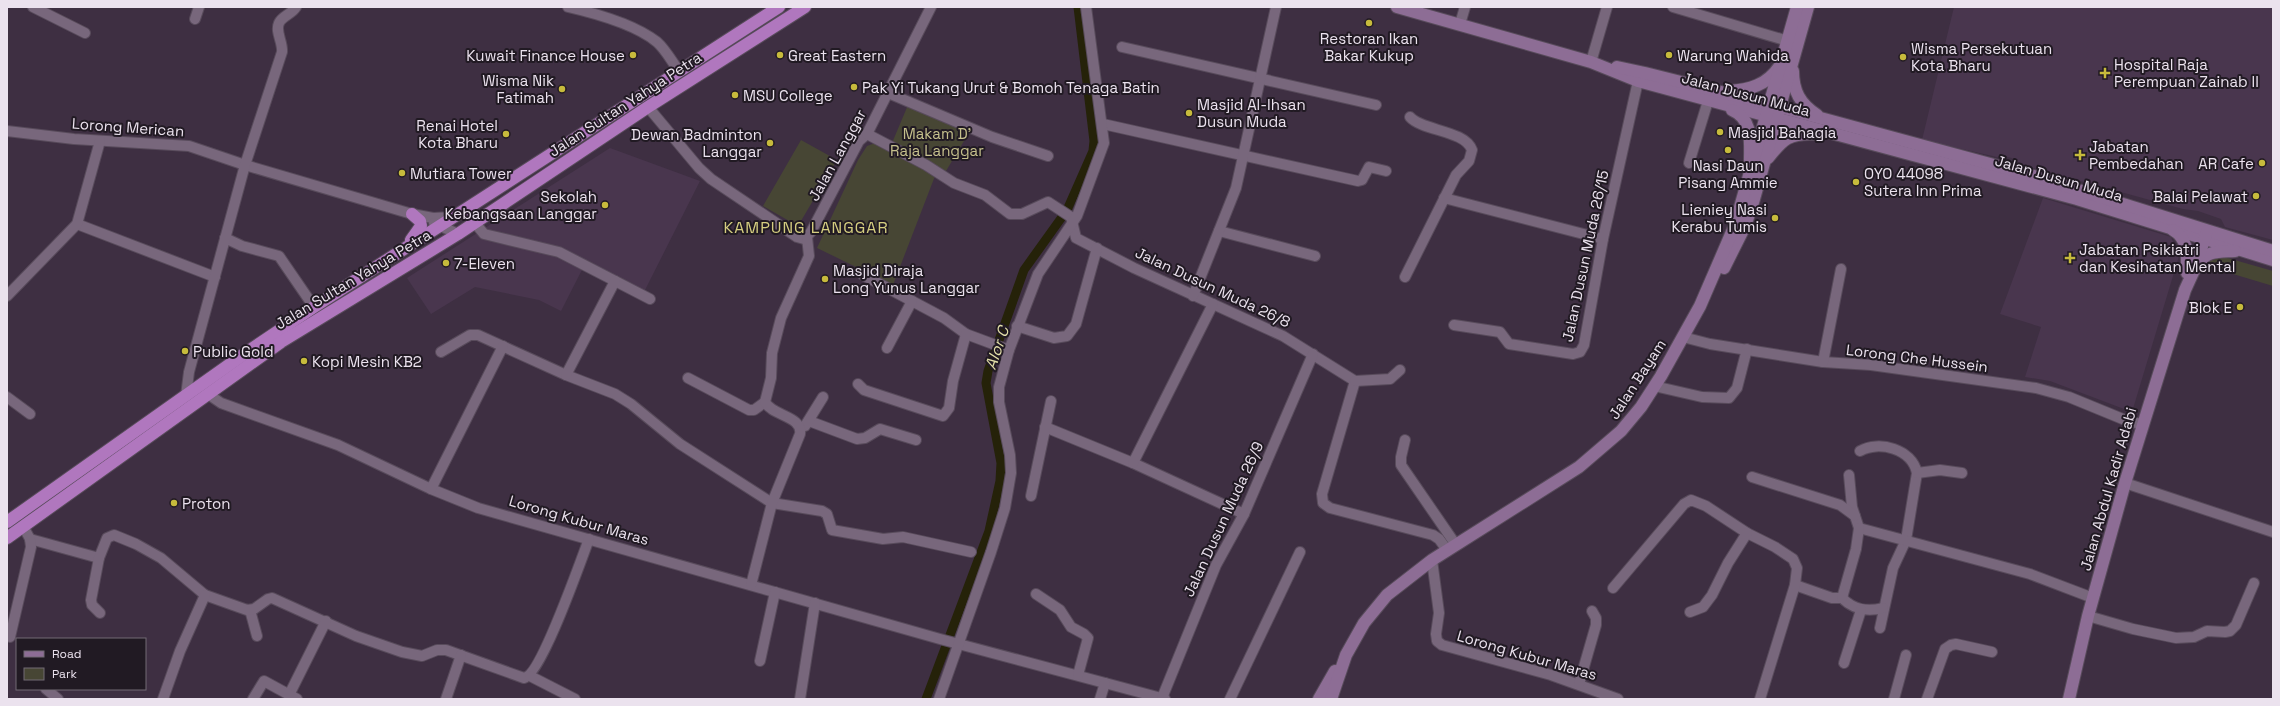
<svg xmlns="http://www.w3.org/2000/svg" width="2280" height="706" viewBox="0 0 2280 706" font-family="'Space Grotesk',sans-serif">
<rect width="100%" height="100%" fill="#3e2f42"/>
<g fill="#49364e">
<path d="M1954 7H2273V240L2225 227 2221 219 2198 211 2183 209 2018 164 2012 158 2003 156 1997 157 1922 140Z"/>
<path d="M610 148 700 181 644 292 587 260 561 311 539 300 475 287 431 314 407 278Z"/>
<path d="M2043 198 2171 237 2179 256 2132 412 2050 381 2025 377 2041 327 2000 314Z"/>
</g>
<g fill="#474634">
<path d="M908 105 970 131 946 171 892 143Z"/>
<path d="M801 140 837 160 798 226 763 206Z"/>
<path d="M878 142 935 176 893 285 817 248 858 160 867 146Z"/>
<path d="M2217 255 2273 271V286L2203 265 2205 261Z"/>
</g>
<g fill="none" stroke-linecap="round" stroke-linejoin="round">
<path stroke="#252209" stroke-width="9" d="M926 699 989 531 1000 481 1001 463 986 383 988 371 1024 270 1067 210 1093 151 1094 141 1078 7"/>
<defs>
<g id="minor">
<path d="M33 7 85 33"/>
<path d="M568 7C594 13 636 25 657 42 666 50 672 62 679 71"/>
<path d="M1673 7 1788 41"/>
<path d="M195 19 199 7"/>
<path d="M1460 24 1465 7"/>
<path d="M1122 47 1376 105"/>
<path d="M1591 62 1607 7"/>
<path d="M888 93 992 137 1048 156"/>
<path d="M648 107 699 168 711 179 797 237 804 239 811 232 859 141 867 134 931 7"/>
<path d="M1103 124 1358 181 1362 180 1369 167 1386 171"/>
<path d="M7 131 74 139 189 146 245 165 412 214 433 218 452 217"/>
<path d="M867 134 926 165 954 183 985 195 1010 214H1022L1048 202 1071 217 1076 238 1134 268 1283 336 1355 381"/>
<path d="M1689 163 1708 101"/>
<path d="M1444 198 1603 239"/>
<path d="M434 223 458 234"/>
<path d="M475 223 484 234 559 252 650 299"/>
<path d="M77 224 215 277"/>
<path d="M1219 231 1315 256"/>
<path d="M225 238 242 246 279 256 314 307"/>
<path d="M863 275 944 318 966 334 1009 350"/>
<path d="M1405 277 1456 175 1469 161 1472 150C1465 130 1422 131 1410 117"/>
<path d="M7 296 77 224 100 141"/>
<path d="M1193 296 1236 188 1276 7"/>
<path d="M1454 325 1500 332 1509 344 1573 354 1580 352 1584 345 1603 239 1638 81"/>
<path d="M1017 326 1054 338 1067 336 1076 324 1097 248"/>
<path d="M1683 337 1710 344 1823 362 1871 365 2036 388 2069 397 2130 422 2143 424"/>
<path d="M887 348 912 301"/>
<path d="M441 352 470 335H478L566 375 615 394 631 404 680 444 772 503 822 511 827 514 832 530 883 539 903 537 971 552"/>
<path d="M1823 362 1841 269"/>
<path d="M566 375 615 281"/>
<path d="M688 378 749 410H754L765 402"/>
<path d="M1355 381 1322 494 1323 503 1330 508 1433 535 1439 539 1447 550"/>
<path d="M1355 381 1390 379 1400 370"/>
<path d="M858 384 864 390 943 416 949 408 953 381 966 334"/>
<path d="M1654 386 1702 397 1729 398 1737 388 1747 349"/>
<path d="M208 394 221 403 338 445 431 489 478 508 940 639 1165 699"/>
<path d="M186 396 189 372 245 165 282 52C283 42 275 32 279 23 282 16 292 14 296 7"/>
<path d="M7 397 30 414"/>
<path d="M809 421 857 439 865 438 880 429 916 440"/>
<path d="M805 426 823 397"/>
<path d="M1045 427 1133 463 1244 514"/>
<path d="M1405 440 1401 457V465L1456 545"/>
<path d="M1860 451C1879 440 1912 449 1917 473L1906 540 1893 568 1880 628"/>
<path d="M1133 463 1213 304"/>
<path d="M1917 473 1940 470 1962 473"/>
<path d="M1849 475 1852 507 1859 528 2030 574 2093 598"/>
<path d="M1752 477 1840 505 1855 516"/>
<path d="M2125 483 2273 532"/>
<path d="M431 489 503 346"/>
<path d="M1031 496 1051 401"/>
<path d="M30 539 99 558"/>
<path d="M1432 560 1439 613 1436 634 1437 641 1442 645 1551 675 1618 699"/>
<path d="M751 585 772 503 800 434C803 416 772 416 765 402L771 378 772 353 781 318 809 256 807 237"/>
<path d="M1795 585 1832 598H1842C1854 610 1867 612 1883 608"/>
<path d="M1613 588 1684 504 1691 500 1706 506 1747 533 1775 547 1793 559 1797 568 1795 585 1760 699"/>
<path d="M1036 594 1060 610 1071 627 1084 634 1088 638 1078 675"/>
<path d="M1842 598 1856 549 1859 528"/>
<path d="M250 610 257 636"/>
<path d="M1690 612 1703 607 1712 595 1728 563 1747 533"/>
<path d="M100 613 92 605 91 600 99 558 107 538 114 535 136 544 161 558 205 595 247 610 254 609 268 599 272 598 356 636 402 652 422 656 437 650H446L524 678C541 675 581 560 589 539"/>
<path d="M2088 616 2133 629 2176 638 2194 637 2207 631 2225 632 2230 631 2236 625 2254 583"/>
<path d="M10 637 31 547 30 539 23 526"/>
<path d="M760 661 775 592"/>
<path d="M1844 663 1861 610"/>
<path d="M530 676 575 699"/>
<path d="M1579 684 1596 625V618L1592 611"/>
<path d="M46 689 58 699"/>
<path d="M289 695 326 621"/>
<path d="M1162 698 1216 565 1244 514 1313 354"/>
<path d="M163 699 180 651 205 595"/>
<path d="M253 699 264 681 297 699"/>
<path d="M446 699 461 655"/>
<path d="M800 699 815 603"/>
<path d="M939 699 991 552 1005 508 1011 473 1010 455 999 402V387L1009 350 1038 274 1077 216 1104 143 1086 7"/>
<path d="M1100 699 1105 683"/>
<path d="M1230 699 1300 552"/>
<path d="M1894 699 1906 655"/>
<path d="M1927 699 1945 649 1951 645 1956 644 1992 652"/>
</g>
<g id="secondary">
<path d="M1397 7 1591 62 1638 81 2077 199 2273 260"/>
<path d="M1617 67 1645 73 1780 107 2027 174 2273 251"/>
<path d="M1793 71C1793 91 1800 104 1817 115"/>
<path d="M1729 91C1749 90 1767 85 1779 67"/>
<path d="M1732 110C1753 119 1750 141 1750 160"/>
<path d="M1768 158C1783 139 1789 133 1814 134"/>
<path d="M2173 230C2189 239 2187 256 2187 273"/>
<path d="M2198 264C2207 250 2219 252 2235 251"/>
<path d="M1724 268 1745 226 1754 199 1808 7"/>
<path d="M1319 699 1335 671"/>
<path d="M1331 699 1346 655 1364 623 1387 595 1432 560 1579 467 1621 431 1641 407 1661 376 1700 306 1735 225 1797 7"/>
<path d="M2069 699 2088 616 2125 483 2185 290 2195 268 2207 231"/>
</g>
<g id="trunk">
<path d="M411 240 421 226 420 221 412 214"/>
<path d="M7 522 250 350 314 307 779 7"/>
<path d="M7 538 281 342 458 234 648 107 805 7"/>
</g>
</defs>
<use href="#minor" stroke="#584b5b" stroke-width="12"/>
<use href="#secondary" stroke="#584b5b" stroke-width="14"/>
<use href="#trunk" stroke="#584b5b" stroke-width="14"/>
<use href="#minor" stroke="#78677c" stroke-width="10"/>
<use href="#secondary" stroke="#8d6d95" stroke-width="12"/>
<use href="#trunk" stroke="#b077be" stroke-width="12"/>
</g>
<g fill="#c7bb3c" stroke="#211a23" stroke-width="1.5">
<circle cx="1369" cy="23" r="4"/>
<circle cx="633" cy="55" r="4"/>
<circle cx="780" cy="55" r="4"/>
<circle cx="1669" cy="55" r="4"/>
<circle cx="1903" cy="57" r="4"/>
<path d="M2103 67h4v4h4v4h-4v4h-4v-4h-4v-4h4z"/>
<circle cx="854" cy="87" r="4"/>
<circle cx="562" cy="89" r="4"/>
<circle cx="735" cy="95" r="4"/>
<circle cx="1189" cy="113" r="4"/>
<circle cx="1720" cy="132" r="4"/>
<circle cx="506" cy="134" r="4"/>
<circle cx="770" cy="143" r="4"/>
<circle cx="1728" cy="150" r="4"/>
<path d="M2078 149h4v4h4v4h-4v4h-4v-4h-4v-4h4z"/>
<circle cx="2262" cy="163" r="4"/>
<circle cx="402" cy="173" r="4"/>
<circle cx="1856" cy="182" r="4"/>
<circle cx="2256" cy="196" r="4"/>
<circle cx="605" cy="205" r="4"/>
<circle cx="1775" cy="218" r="4"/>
<path d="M2068 252h4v4h4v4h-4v4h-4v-4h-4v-4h4z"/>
<circle cx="446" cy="263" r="4"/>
<circle cx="825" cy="279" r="4"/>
<circle cx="2240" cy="307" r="4"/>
<circle cx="185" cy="351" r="4"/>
<circle cx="304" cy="361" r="4"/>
<circle cx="174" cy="503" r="4"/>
</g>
<g text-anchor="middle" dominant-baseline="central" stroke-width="4" stroke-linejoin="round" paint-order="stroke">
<g font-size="15" fill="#ebe2ee" stroke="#211a23" text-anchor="start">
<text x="1369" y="38" text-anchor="middle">Restoran Ikan<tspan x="1369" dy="17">Bakar Kukup</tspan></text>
<text x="1911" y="48">Wisma Persekutuan<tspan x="1911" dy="17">Kota Bharu</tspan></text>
<text x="625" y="55" text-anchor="end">Kuwait Finance House</text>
<text x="788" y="55">Great Eastern</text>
<text x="1677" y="55">Warung Wahida</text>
<text x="2114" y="64">Hospital Raja<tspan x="2114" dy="17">Perempuan Zainab II</tspan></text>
<text x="554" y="80" text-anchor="end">Wisma Nik<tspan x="554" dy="17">Fatimah</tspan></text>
<text x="862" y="87">Pak Yi Tukang Urut &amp; Bomoh Tenaga Batin</text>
<text x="743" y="95">MSU College</text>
<text x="1197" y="104">Masjid Al-Ihsan<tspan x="1197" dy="17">Dusun Muda</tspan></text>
<text x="498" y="125" text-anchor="end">Renai Hotel<tspan x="498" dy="17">Kota Bharu</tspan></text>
<text x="1728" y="132">Masjid Bahagia</text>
<text x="762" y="134" text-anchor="end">Dewan Badminton<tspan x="762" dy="17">Langgar</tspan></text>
<text x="2089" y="146">Jabatan<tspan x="2089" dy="17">Pembedahan</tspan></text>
<text x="2254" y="163" text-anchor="end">AR Cafe</text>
<text x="1728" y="165" text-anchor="middle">Nasi Daun<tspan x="1728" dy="17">Pisang Ammie</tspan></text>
<text x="410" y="173">Mutiara Tower</text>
<text x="1864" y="173">OYO 44098<tspan x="1864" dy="17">Sutera Inn Prima</tspan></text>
<text x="597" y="196" text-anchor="end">Sekolah<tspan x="597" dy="17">Kebangsaan Langgar</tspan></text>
<text x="2248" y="196" text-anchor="end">Balai Pelawat</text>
<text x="1767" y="209" text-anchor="end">Lieniey Nasi<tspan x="1767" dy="17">Kerabu Tumis</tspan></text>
<text x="2079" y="249">Jabatan Psikiatri<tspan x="2079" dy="17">dan Kesihatan Mental</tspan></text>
<text x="454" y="263">7-Eleven</text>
<text x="833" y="270">Masjid Diraja<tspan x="833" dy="17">Long Yunus Langgar</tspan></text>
<text x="2232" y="307" text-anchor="end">Blok E</text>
<text x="193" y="351">Public Gold</text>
<text x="312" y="361">Kopi Mesin KB2</text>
<text x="182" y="503">Proton</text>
</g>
<g font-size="15" fill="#ebe2ee" stroke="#211a23">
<text transform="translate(1746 94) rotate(15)">Jalan Dusun Muda</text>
<text transform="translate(625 104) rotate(-33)">Jalan Sultan Yahya Petra</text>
<text transform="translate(128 127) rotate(4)">Lorong Merican</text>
<text transform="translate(837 155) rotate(-61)">Jalan Langgar</text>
<text transform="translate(2059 178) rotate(16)">Jalan Dusun Muda</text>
<text transform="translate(1585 256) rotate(-78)">Jalan Dusun Muda 26/15</text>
<text transform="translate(353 279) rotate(-31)">Jalan Sultan Yahya Petra</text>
<text transform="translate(1213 287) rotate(25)">Jalan Dusun Muda 26/8</text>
<text transform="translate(1917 358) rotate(7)">Lorong Che Hussein</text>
<text transform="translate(1637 379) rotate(-57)">Jalan Bayam</text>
<text transform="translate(2108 489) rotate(-74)">Jalan Abdul Kadir Adabi</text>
<text transform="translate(1223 519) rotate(-65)">Jalan Dusun Muda 26/9</text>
<text transform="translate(579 520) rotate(16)">Lorong Kubur Maras</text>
<text transform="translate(1527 655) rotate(16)">Lorong Kubur Maras</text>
</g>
<g font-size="15" fill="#c6c18d" stroke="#211a23">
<text x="937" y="133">Makam D'<tspan x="937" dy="17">Raja Langgar</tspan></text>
</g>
<g font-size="16" letter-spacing="1" fill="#d5ce80" stroke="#211a23">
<text x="806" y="227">KAMPUNG LANGGAR</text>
</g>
<g font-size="16" font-style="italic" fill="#e3dfa9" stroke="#211a23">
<text transform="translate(997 348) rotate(-71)">Alor C</text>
</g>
</g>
<rect width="2280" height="706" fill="none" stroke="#ebe2ee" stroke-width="16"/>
<rect x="16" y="638" width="130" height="52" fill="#211a23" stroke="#726a74"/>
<rect x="24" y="651" width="20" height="6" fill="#8d6d95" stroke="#726a74"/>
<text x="52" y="658" font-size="12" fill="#ebe2ee">Road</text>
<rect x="24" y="668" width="20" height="12" fill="#474634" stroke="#726a74"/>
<text x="52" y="678" font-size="12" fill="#ebe2ee">Park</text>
</svg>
